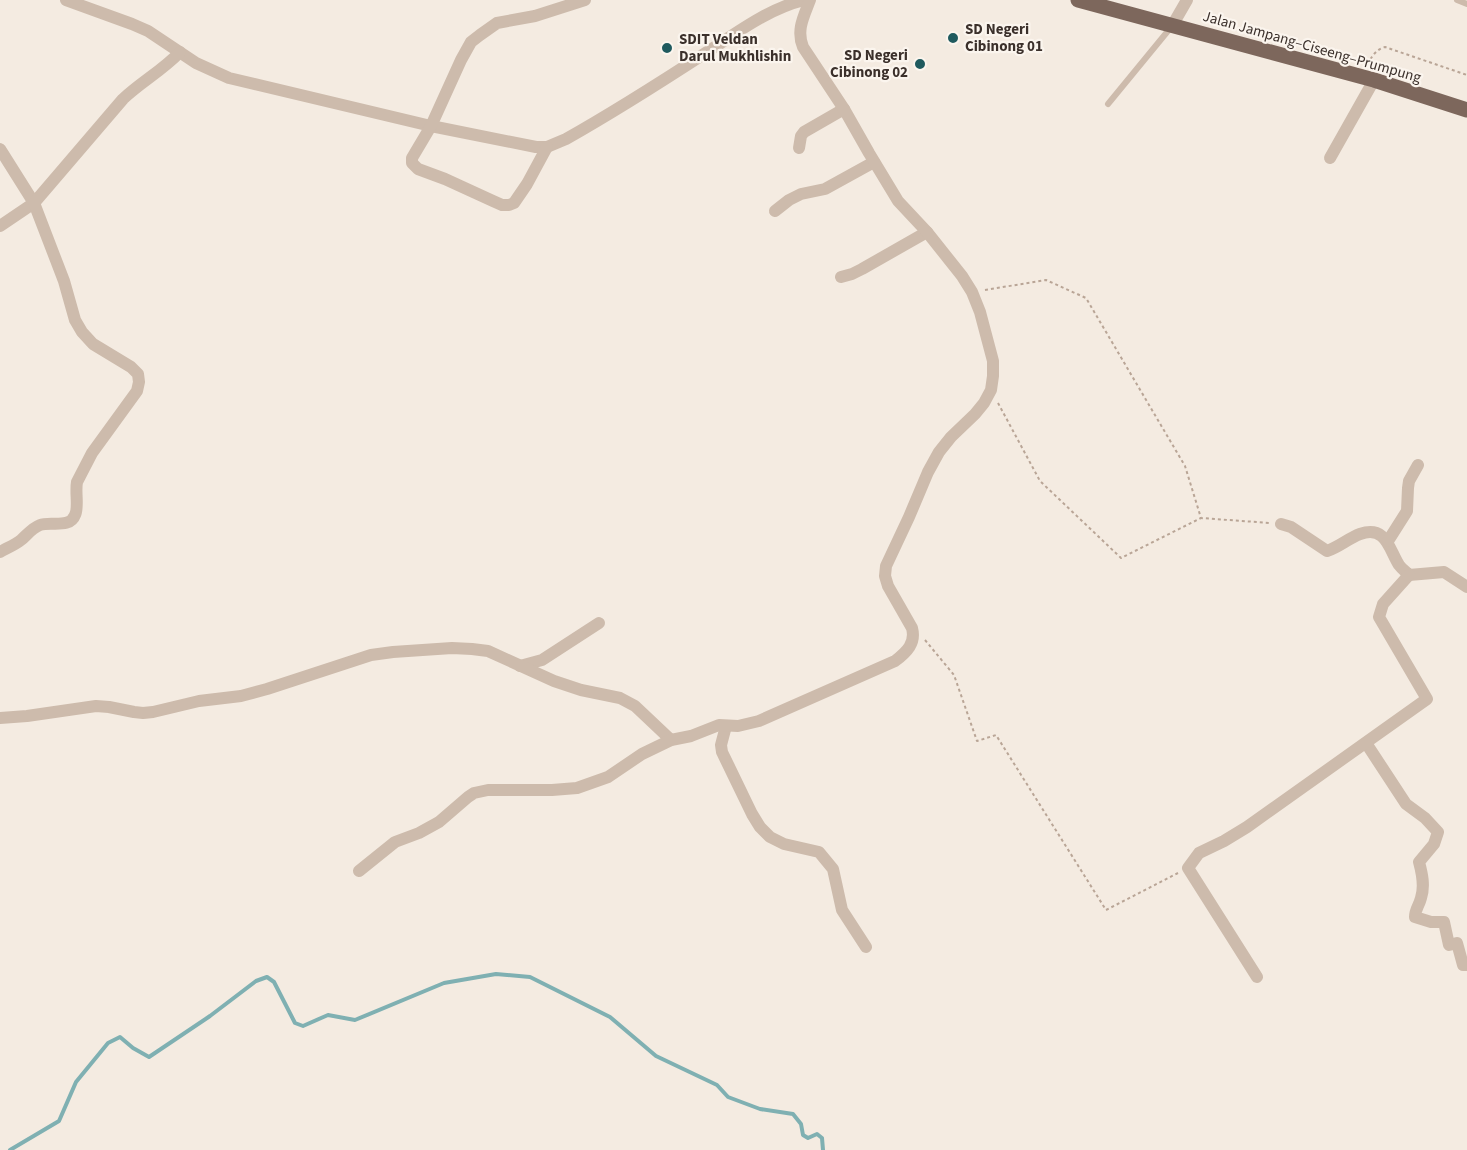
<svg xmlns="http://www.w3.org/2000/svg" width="1467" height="1150" viewBox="0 0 1467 1150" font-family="'Source Sans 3',sans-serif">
<rect width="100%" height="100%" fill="#f4ebe1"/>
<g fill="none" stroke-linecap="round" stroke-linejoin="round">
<path stroke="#7fb0b2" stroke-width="4" d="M10 1150 59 1121 76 1082 108 1043 120 1037 133 1048 149 1057 210 1016 256 981 267 977 274 982 295 1023 303 1026 328 1015 355 1020 444 983 496 974 530 977 610 1017 656 1056 717 1085 728 1097 760 1109 793 1114 801 1124 803 1135 808 1138 817 1134 822 1138 823 1150"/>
<g stroke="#b9a596" stroke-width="2" stroke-dasharray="3 3" stroke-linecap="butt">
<path d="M1367 64C1372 57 1376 49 1385 47L1467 75"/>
<path d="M985 290 1046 280 1086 298 1185 466 1201 518 1270 523"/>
<path d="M998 403 1040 481 1121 558 1201 518"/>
<path d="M925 640 954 675 977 741 996 735 1106 910 1178 873"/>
</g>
<g stroke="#cdbbac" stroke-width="6">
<path d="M1457 0 1467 4"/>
<path d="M1108 104 1172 26"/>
</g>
<g stroke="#cdbbac" stroke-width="12">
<path d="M66 0 132 24 148 31 196 63 229 78 431 126 536 147H547L566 139C614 112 661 82 707 52 738 32 768 9 804 0"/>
<path d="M1172 26 1187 0"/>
<path d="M547 147 527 184 514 203 509 205H502L493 201 445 179 418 169 412 163V158L431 126 461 60 471 42 480 35 497 23 535 16 585 0"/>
<path d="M799 148 801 136 804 132 844 109"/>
<path d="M0 149 34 203 0 226"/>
<path d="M1330 158 1374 80"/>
<path d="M775 211 789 200 801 194 825 189 874 162"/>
<path d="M841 277 852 274 862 269 927 232"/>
<path d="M1281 524 1291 527 1327 551C1339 547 1349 538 1360 534 1386 525 1389 549 1399 565 1402 569 1405 571 1409 575L1444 572 1467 587"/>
<path d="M1388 541 1407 511 1408 488 1409 481 1418 465"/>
<path d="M0 552C7 548 15 545 21 540 27 535 32 528 40 525 50 521 70 529 75 515 79 508 75 492 77 482L92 453 137 391 139 382 138 374 131 367 93 344 82 332 75 320 64 281 34 203 123 99C141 82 163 70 180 52"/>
<path d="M520 666 542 660 599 623"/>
<path d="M0 718 27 716 96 706 109 707 134 712 143 713 153 712 199 701 241 696 267 689 371 655 393 652 452 648 472 649 488 651 554 681 581 690 620 698 635 706 671 740"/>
<path d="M726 726 721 745 722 752 752 814 760 827 770 837 784 844 819 852 833 869 842 910 866 947"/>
<path d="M1366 743 1406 804 1425 818 1438 832 1434 844 1419 862C1422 873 1425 886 1421 898 1419 906 1415 909 1415 917L1431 922H1444L1449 945 1457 943 1463 965H1467"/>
<path d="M359 871 395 842 419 833 439 822 468 797 474 793 488 790H552L577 788 608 777 642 754 671 740 691 736 719 725 738 726 759 721 895 661C907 652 916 643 912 628L888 586 885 576 886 566 909 517 928 472 939 452 951 437 975 414 984 403 991 390 993 376V361L980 312 972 292 962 276 927 232 898 201 869 153 844 109 803 47C796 30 804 16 810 0"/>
<path d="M1257 977 1188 868 1199 853 1224 841 1247 827 1427 699 1379 617 1383 604 1409 575"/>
</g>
<path stroke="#7d675c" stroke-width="15" d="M1078 0 1374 80 1467 110"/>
</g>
<g fill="#1f5a5e" stroke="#fbf5ee" stroke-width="2">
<circle cx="953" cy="38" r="6"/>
<circle cx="667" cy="48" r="6"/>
<circle cx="920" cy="64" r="6"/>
</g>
<g text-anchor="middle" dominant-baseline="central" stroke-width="4.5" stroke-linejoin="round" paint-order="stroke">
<g font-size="15" font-weight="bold" fill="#3b302b" stroke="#fbf5ee" text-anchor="start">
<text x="965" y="29">SD Negeri<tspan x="965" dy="17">Cibinong 01</tspan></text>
<text x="679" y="39">SDIT Veldan<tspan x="679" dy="17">Darul Mukhlishin</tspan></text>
<text x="908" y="55" text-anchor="end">SD Negeri<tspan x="908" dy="17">Cibinong 02</tspan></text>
</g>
<g font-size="15" fill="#3b302b" stroke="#fbf5ee">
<text transform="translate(1312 47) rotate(16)">Jalan Jampang–Ciseeng–Prumpung</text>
</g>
</g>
</svg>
